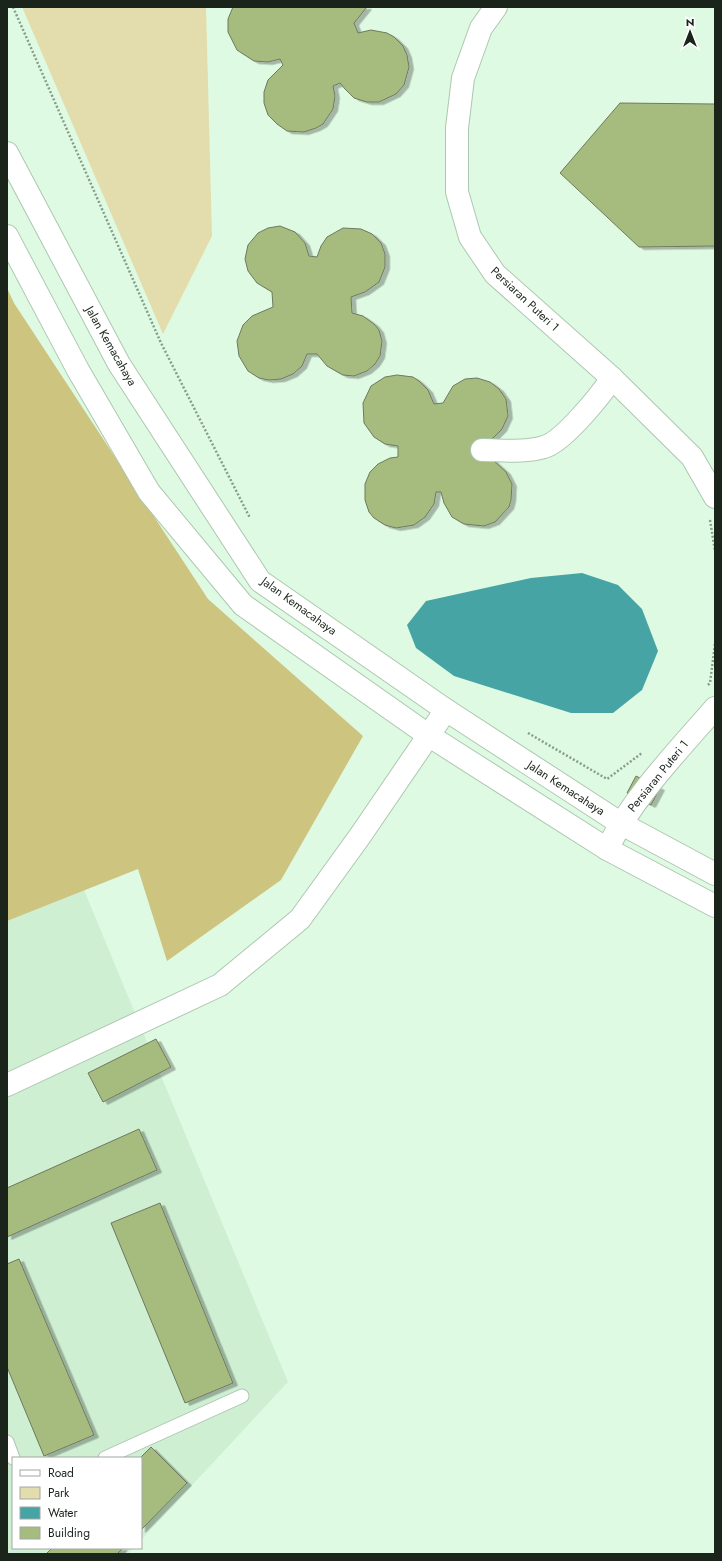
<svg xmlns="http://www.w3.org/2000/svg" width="722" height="1561" viewBox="0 0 722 1561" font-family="Jost,sans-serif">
<defs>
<filter id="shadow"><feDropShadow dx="4.5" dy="2.5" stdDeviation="0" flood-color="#0004"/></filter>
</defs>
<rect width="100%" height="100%" fill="#dffae2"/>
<path fill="#ceefd2" d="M84 890 288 1382 141 1540V1458H13V1548H133L128 1554H7V921Z"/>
<path fill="#e3ddad" d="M22 7H206L212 236 163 334Z"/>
<path fill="#cdc480" d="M7 288 14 303 208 599 363 736 281 880 167 961 138 869 7 921Z"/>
<path fill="#46a4a4" d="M582 573 618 585 642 609 658 651 642 690 613 713H571L454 676 416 648 407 625 426 601 531 578Z"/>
<g fill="#a5bc7e" stroke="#6e795e" filter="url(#shadow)">
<path d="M233 7H367L354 23 358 33 371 30 387 33 394 37 403 46 407 55 409 67 404 85 396 94 379 102H367L354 98 345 89 340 83 333 86 335 96 333 109 323 124 316 128 304 132 287 131 277 124 268 115 264 103V92L268 80 283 65 280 59 268 62 254 61 237 50 228 32V19Z"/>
<path d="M620 103 715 104V246L639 247 560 173Z"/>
<path d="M280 226 295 232 305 243 309 256 317 257 321 246 327 237 343 228 361 229 372 234 381 243 385 254V267L379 282 365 292 351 297 352 313 363 316 374 324 379 330 382 341 380 356 375 364 367 371 354 376 343 375 327 366 317 354H307L302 366 293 374 281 379 269 380 259 378 248 371 239 356 237 341 243 325 252 316 273 307 272 292 257 283 248 271 245 259 248 245 258 233 268 228Z"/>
<path d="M397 375 413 377 419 381 428 390 434 404 443 403 453 386 465 379 477 378 490 382 499 389 506 399 508 416 502 429 493 438 482 444 494 461 506 472 512 484 511 500 509 507 495 522 484 526 464 524 452 517 444 503 441 492H436L434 504 425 517 414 525 396 528 385 525 374 518 369 512 365 500V484L370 472 378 464 390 458 398 457V446L385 444 374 437 364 423 363 403 371 386 385 377Z"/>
<path d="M636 776 660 788 651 805 627 793Z"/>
<path d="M156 1039 171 1067 103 1102 88 1073Z"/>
<path d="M139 1129 157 1170 7 1237V1188Z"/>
<path d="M160 1203 233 1383 185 1403 111 1223Z"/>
<path d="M19 1259 94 1435 44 1456 7 1367V1264Z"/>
<path d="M151 1447 187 1483 141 1530 140 1458Z"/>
<path d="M52 1548H123L117 1554H46Z"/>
</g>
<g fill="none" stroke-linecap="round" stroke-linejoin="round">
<defs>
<g id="service">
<path d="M7 1442 13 1458"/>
<path d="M105 1458 242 1396"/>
</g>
<g id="minor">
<path d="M496 7 481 28 463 78 457 128V192L470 237 495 274 612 378 692 457 715 497"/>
<path d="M482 450C502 450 524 453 544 447 563 442 601 395 612 378"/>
<path d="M607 849C634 796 676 753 715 708"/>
<path d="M7 1085 220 985 300 919 360 836 446 710"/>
</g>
<g id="tertiary">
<path d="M7 153 119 364 260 581 446 710 620 823 715 874"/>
<path d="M7 236 78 370 149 492 243 605 428 735 607 849 715 906"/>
</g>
</defs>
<use href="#service" stroke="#adc7b0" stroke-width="15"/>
<use href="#minor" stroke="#adc7b0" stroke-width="24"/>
<use href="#tertiary" stroke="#adc7b0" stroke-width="24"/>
<g stroke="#889c8a" stroke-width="2.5" stroke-dasharray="2 2" stroke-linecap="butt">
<path d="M13 7 161 343 250 518"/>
<path d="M710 520 715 551"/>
<path d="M708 685 710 683 715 644"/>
<path d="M528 733 607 779 642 753"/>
</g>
<use href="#service" stroke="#fff" stroke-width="13"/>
<use href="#minor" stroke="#fff" stroke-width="22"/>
<use href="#tertiary" stroke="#fff" stroke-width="22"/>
</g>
<g text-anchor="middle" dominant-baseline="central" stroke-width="3" stroke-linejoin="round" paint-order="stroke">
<g font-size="12" fill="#1a241b" stroke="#fff">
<text transform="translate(525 299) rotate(43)">Persiaran Puteri 1</text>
<text transform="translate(111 346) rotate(60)">Jalan Kemacahaya</text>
<text transform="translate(299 606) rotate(36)">Jalan Kemacahaya</text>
<text transform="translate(658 776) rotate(-51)">Persiaran Puteri 1</text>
<text transform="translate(566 788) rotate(33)">Jalan Kemacahaya</text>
</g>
</g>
<rect width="722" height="1561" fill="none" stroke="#1a241b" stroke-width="16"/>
<rect x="12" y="1457" width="130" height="92" fill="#ffffff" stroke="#a3a7a4"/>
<rect x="20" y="1470" width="20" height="6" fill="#ffffff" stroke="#a3a7a4"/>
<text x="48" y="1477" font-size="12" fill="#1a241b">Road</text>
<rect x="20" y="1487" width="20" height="12" fill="#e3ddad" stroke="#a3a7a4"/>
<text x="48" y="1497" font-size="12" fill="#1a241b">Park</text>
<rect x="20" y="1507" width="20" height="12" fill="#46a4a4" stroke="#a3a7a4"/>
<text x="48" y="1517" font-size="12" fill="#1a241b">Water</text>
<rect x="20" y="1527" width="20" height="12" fill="#a5bc7e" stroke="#a3a7a4"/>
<text x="48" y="1537" font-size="12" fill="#1a241b">Building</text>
<g transform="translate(690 32)" stroke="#ffffff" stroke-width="3" paint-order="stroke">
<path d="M0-3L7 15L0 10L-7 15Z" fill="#1a241b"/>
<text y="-6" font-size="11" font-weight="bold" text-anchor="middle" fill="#1a241b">N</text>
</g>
</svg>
